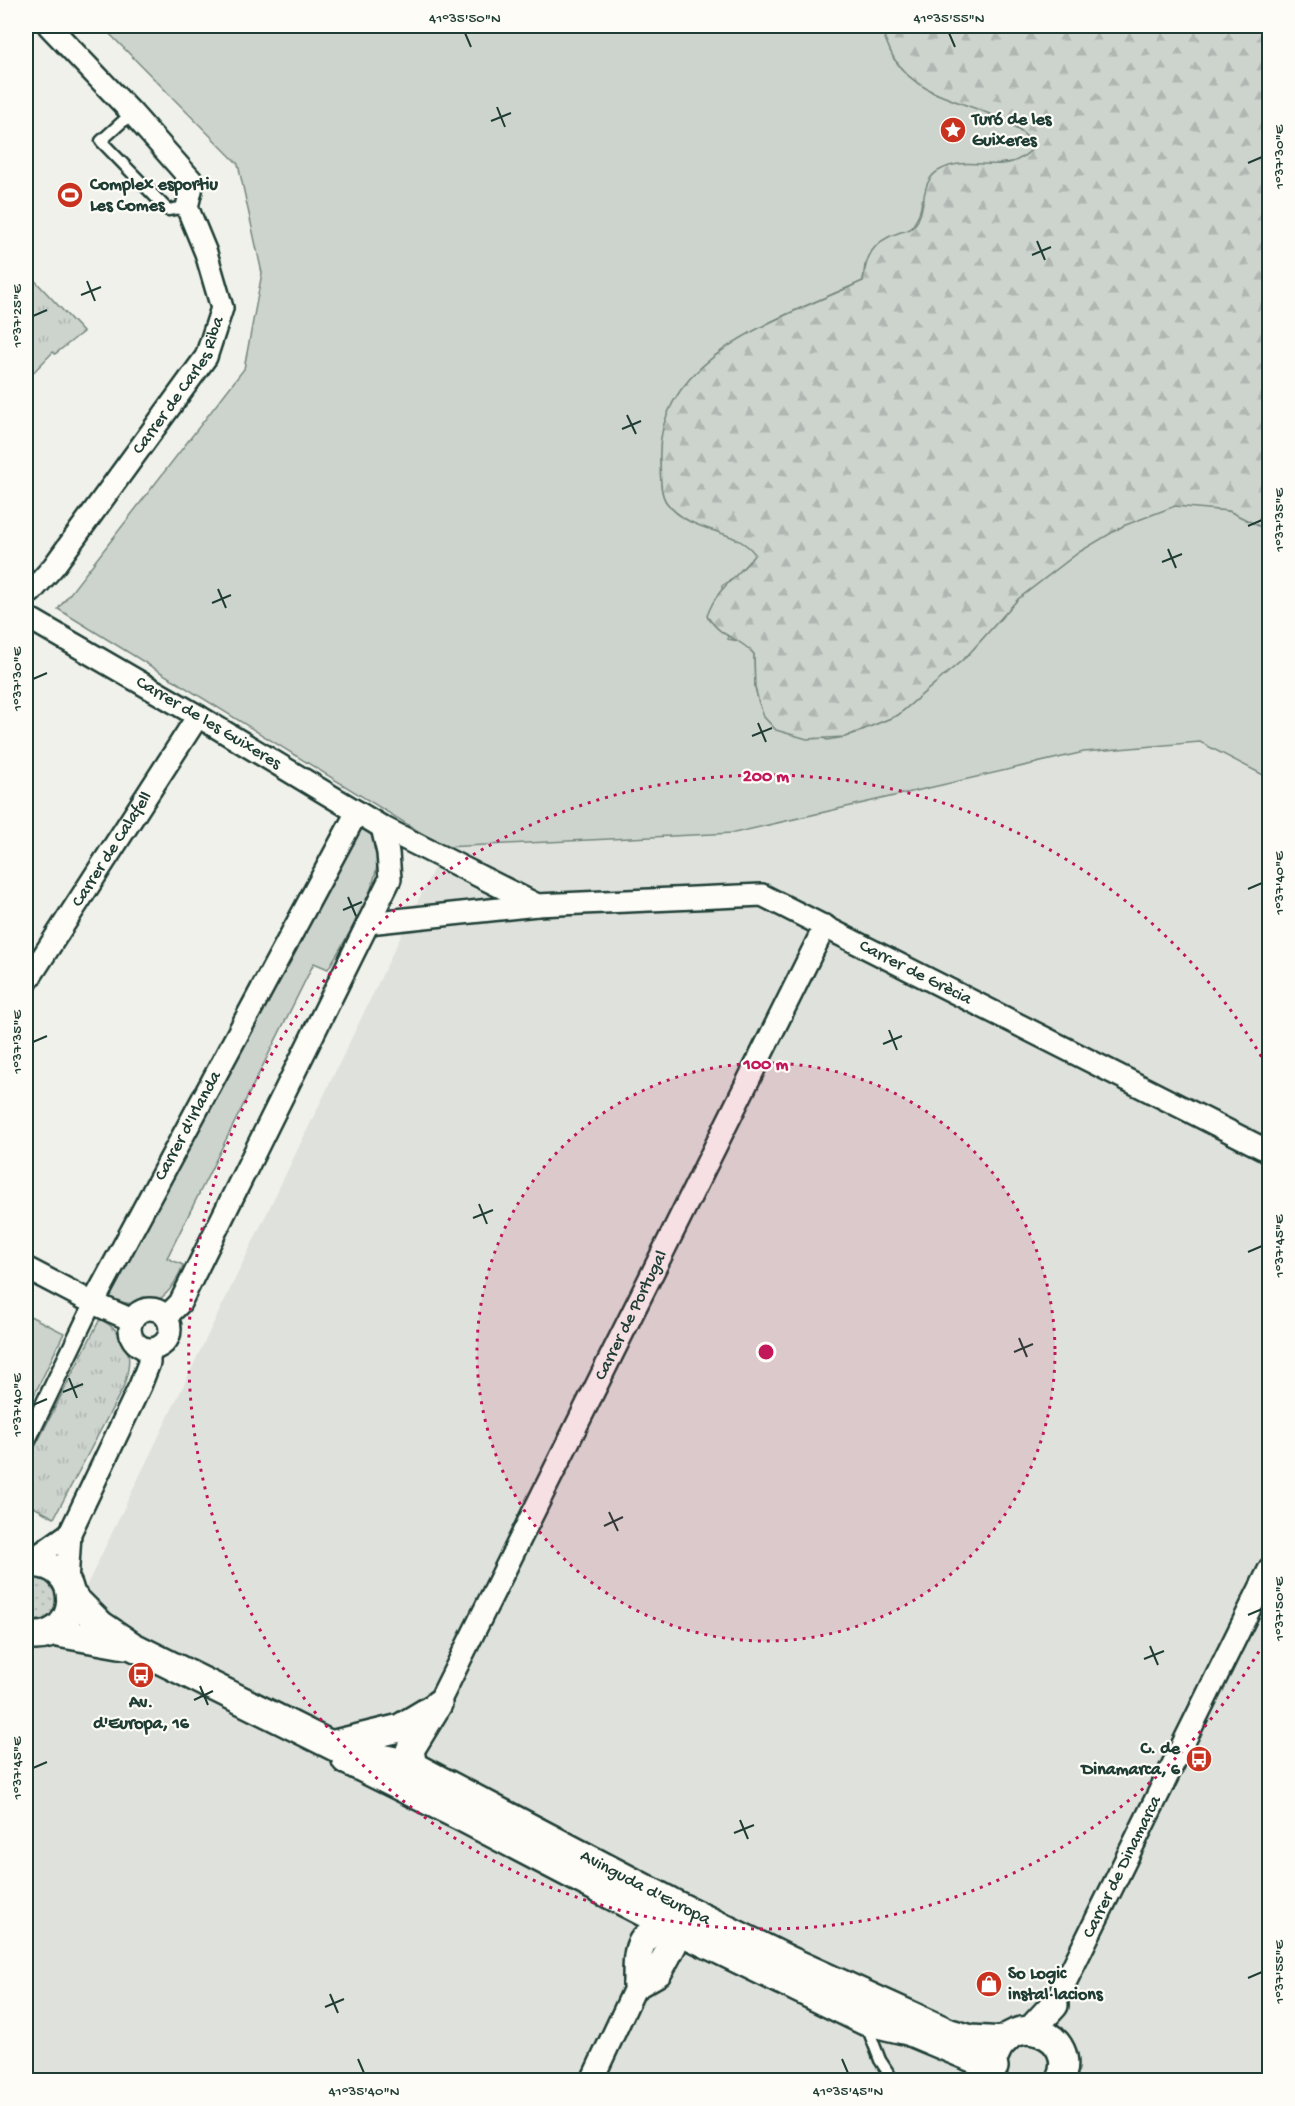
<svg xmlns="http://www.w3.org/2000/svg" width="1295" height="2106" viewBox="0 0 1295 2106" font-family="'Gochi Hand',sans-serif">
<defs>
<pattern id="forest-firs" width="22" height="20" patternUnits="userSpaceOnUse" patternTransform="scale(1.5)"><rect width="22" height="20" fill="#cdd3cd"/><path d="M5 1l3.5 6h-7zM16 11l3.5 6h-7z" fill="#b0b6b1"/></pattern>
<pattern id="park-tufts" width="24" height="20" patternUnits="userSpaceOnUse" patternTransform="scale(1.5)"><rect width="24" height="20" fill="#cdd3cd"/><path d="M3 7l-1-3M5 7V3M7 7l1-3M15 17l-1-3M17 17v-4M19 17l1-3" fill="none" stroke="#b0b6b1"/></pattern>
<pattern id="garden-dots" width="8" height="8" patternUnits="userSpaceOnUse" patternTransform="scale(1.5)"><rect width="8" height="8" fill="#cdd3cd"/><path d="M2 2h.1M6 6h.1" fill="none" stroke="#b0b6b1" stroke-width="1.8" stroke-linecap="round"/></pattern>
</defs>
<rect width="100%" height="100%" fill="#f0f1eb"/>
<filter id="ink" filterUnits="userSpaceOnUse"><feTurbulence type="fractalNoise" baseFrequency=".0167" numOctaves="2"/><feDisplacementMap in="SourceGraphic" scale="12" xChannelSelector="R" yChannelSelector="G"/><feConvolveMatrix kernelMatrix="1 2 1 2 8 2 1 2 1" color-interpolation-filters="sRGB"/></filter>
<g filter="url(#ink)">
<path fill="#dfe2dc" d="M1200 742 1269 778V2080H26V1614L64 1632 444 847 734 833 1084 752Z"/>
<g fill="#cdd3cd" stroke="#768880" stroke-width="1.5">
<path d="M102 26H880L894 59 932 92 982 109 1025 134 1035 146C1015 170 1013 158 990 166 967 174 944 189 922 200 920 232 889 247 865 265L863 281C788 315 655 356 660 459 661 472 659 493 667 503 687 529 716 528 744 541 749 543 752 550 756 554L734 578 722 586 728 639 744 642 754 654 755 687 759 703 827 740 845 737 898 715 967 656 1018 599 1079 552 1123 525 1175 505 1229 511 1269 531V778L1200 742 1084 752 734 833 444 847 58 609 244 369 262 273 238 164Z"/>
<path d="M357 823C410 848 346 937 328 969L314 963 167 1258 183 1265C168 1304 149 1311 109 1299Z"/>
<path d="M26 1314 64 1333 26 1412Z"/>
</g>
<path fill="url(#forest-firs)" stroke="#768880" stroke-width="1.5" d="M880 26H1269V531L1229 511 1175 506 1123 526 1079 552 1018 599 967 656 898 715 845 737 807 739 776 730 764 717 759 703 755 687 754 654C737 635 724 641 707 616 718 585 737 579 755 554 735 527 692 535 667 503 659 493 661 472 660 459 655 355 788 316 863 281 866 256 872 242 898 233 903 231 910 231 914 226 928 210 918 181 940 170 974 152 1005 181 1035 146 999 99 927 110 895 60 889 50 885 37 880 26Z"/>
<g fill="url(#park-tufts)" stroke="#768880" stroke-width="1.5">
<path d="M26 271 83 332 55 354 53 352 26 380Z"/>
<path d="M100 1319C131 1336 134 1357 123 1388L54 1518 26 1503V1465Z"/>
</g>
<path fill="url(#garden-dots)" stroke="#768880" stroke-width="1.5" d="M32 1577C67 1580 68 1625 26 1622V1578Z"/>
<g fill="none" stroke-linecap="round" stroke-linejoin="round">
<defs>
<g id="service">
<path d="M132 113 101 141 168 210 187 207"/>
<path d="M866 2024 880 2060 893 2080"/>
</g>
<path id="pedestrian" d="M26 1442 93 1303"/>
<g id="minor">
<path id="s1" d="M31 592 54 566 206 357 222 308 206 253 187 207 193 182 132 113 49 26"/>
<path id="s2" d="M34 621 198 716 382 827 537 905 762 895 1270 1152"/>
<path d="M368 923 537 905"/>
<path id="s3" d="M26 983 198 716"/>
<path d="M26 1268 93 1303 132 1320"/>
<path id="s4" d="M93 1303 357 812"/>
<circle cx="150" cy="1329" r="20"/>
<path d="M166 1317 180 1303 390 879 388 853 382 827"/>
<path d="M26 1564 70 1533"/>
<path d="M67 1582 70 1533 140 1386 149 1363V1350"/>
<path id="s5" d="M438 1704 825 926"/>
<path id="s6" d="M1054 2005 1270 1568"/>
<path d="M592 2080 637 1984"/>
</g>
<g id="tertiary">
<path d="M26 1564C88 1557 83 1646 26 1635"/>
<path id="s7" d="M72 1596 101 1625 132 1646 339 1749 409 1764 671 1902 791 1961 950 2033 971 2039 1004 2041"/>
<path d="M52 1632 125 1645"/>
<path d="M334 1744 400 1728 435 1707"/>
<path d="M346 1760 461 1817 670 1926 865 2021 908 2031 994 2067"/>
<path d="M417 1780 415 1779 410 1750 438 1704"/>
<path d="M637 1984C637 1941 637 1935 681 1923"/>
<path d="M637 1984 658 1972 673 1944 667 1914"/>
<path d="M1031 2030 1054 2005"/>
<path d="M995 2055C1013 2008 1080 2035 1060 2080"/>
</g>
</defs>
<use href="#service" stroke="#1f3d34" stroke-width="15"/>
<use href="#pedestrian" stroke="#1f3d34" stroke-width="21"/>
<use href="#minor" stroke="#1f3d34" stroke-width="26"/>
<use href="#tertiary" stroke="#1f3d34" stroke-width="32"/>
<use href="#service" stroke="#fdfcf7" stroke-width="10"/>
<use href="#pedestrian" stroke="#fdfcf7" stroke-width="16"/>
<use href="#minor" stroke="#fdfcf7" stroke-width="21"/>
<use href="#tertiary" stroke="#fdfcf7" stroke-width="27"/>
</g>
</g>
<path fill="none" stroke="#1f3d34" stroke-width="2" d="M465 33 471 47M949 33 955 47M497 107 505 127M491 121 511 113M1248 163 1262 157M1037 241 1045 260M1032 255 1051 247M87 281 95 301M81 295 101 287M33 316 47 310M627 415 636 434M622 429 641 421M1248 526 1262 520M1168 549 1176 568M1162 562 1182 554M218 589 226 608M212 603 231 595M33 679 47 673M758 723 766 742M752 736 772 728M1248 889 1262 883M348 897 356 916M343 910 362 902M889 1030 897 1050M33 1042 47 1036M883 1044 902 1036M479 1204 487 1224M473 1218 493 1210M1248 1252 1262 1246M1019 1338 1027 1357M1014 1352 1033 1344M69 1378 77 1398M63 1392 83 1384M33 1405 47 1399M609 1512 618 1531M604 1526 623 1517M1248 1615 1262 1609M1150 1646 1158 1665M1144 1659 1164 1651M200 1686 208 1705M194 1700 213 1691M33 1768 47 1762M740 1820 748 1839M734 1833 754 1825M1248 1978 1262 1972M330 1994 338 2013M325 2007 344 1999M358 2059 364 2073M842 2059 848 2073"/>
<circle cx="766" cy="1352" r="289" fill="#c2185b" fill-opacity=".12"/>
<g fill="none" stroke="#c2185b" stroke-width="3" stroke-dasharray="3 6">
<circle cx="766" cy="1352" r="289"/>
<path d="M1268 1636A577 577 0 1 1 1268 1068"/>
</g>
<defs>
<symbol id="sight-disc" viewBox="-11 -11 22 22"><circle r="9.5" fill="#c8321e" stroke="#fdfcf7"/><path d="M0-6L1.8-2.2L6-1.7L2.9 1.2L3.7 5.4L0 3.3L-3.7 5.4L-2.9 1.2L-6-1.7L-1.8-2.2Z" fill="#fff"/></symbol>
<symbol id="stadium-disc" viewBox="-11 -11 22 22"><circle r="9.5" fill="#c8321e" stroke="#fdfcf7"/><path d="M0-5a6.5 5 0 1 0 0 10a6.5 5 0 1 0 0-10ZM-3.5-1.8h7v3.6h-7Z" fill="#fff"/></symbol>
<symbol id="bus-disc" viewBox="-11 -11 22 22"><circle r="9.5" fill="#c8321e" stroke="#fdfcf7"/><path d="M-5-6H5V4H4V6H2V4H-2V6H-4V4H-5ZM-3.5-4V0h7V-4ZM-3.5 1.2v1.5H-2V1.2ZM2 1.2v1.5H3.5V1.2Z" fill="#fff"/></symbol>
<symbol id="shop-disc" viewBox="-11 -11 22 22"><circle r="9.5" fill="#c8321e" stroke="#fdfcf7"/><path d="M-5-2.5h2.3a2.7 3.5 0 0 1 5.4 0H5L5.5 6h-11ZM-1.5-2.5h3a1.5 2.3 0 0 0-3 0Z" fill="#fff"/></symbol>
</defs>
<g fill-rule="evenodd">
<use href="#sight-disc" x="938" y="115" width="30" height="30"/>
<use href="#stadium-disc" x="55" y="180" width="30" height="30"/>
<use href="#bus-disc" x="126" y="1660" width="30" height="30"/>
<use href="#bus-disc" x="1184" y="1744" width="30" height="30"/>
<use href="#shop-disc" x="974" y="1969" width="30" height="30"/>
</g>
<g text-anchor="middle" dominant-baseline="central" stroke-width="4.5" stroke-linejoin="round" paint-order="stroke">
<g font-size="18" font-weight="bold" fill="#1f3d34" stroke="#fdfcf7" text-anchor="start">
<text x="972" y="120">Turó de les<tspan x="972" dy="21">Guixeres</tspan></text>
<text x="90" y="185">Complex esportiu<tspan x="90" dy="21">Les Comes</tspan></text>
<text x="141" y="1703" text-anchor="middle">Av.<tspan x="141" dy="21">d'Europa, 16</tspan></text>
<text x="1180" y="1749" text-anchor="end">C. de<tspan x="1180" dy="21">Dinamarca, 6</tspan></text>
<text x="1008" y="1974">So Logic<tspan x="1008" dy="21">instal·lacions</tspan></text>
</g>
<g font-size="18" fill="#1f3d34" stroke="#fdfcf7">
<text stroke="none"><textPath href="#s1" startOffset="255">Carrer de Carles Riba</textPath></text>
<text stroke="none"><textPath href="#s2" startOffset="202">Carrer de les Guixeres</textPath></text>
<text stroke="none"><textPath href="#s3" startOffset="159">Carrer de Calafell</textPath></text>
<text stroke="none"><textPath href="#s2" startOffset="975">Carrer de Grècia</textPath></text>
<text stroke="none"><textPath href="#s4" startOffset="201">Carrer d'Irlanda</textPath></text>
<text stroke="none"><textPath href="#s5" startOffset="434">Carrer de Portugal</textPath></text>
<text stroke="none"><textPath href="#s6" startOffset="154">Carrer de Dinamarca</textPath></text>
<text stroke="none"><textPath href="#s7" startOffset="648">Avinguda d'Europa</textPath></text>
</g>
</g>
<circle cx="766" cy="1352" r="9" fill="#c2185b" stroke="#fdfcf7" stroke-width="3"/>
<g font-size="18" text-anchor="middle" font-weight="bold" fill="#c2185b" stroke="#fdfcf7" stroke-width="4.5" stroke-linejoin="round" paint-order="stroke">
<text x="766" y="781">200 m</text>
<text x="766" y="1069">100 m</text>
</g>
<rect width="1295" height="2106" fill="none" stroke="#fdfcf7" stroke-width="66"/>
<rect x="33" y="33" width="1229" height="2040" fill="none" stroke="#1f3d34" stroke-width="2"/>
<g font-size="15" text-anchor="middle" fill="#1f3d34">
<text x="465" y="22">41°35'50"N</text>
<text x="949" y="22">41°35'55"N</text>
<text transform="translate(1278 157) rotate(-90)" y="5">1°37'30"E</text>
<text transform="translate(16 316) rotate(-90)" y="5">1°37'25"E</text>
<text transform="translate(1278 520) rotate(-90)" y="5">1°37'35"E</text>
<text transform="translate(16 679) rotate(-90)" y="5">1°37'30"E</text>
<text transform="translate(1278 883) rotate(-90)" y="5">1°37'40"E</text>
<text transform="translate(16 1042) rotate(-90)" y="5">1°37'35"E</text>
<text transform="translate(1278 1246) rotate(-90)" y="5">1°37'45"E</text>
<text transform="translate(16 1405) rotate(-90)" y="5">1°37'40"E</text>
<text transform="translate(1278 1609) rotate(-90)" y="5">1°37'50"E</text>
<text transform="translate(16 1768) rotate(-90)" y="5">1°37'45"E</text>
<text transform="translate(1278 1972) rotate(-90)" y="5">1°37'55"E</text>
<text x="364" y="2095">41°35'40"N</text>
<text x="848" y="2095">41°35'45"N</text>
</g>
</svg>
